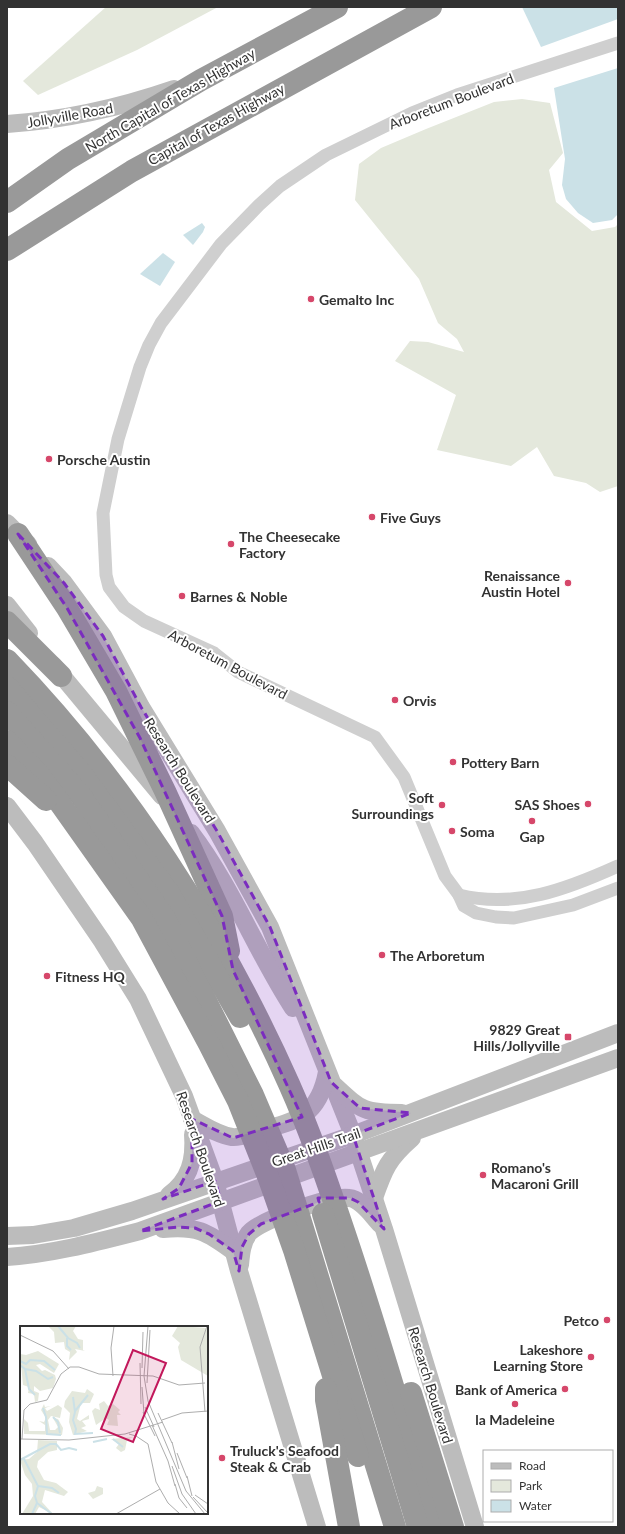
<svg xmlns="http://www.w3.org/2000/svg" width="625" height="1534" viewBox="0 0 625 1534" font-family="Lato,sans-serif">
<rect width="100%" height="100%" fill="#fff"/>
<g fill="#e4e8dc">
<path d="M106 7H218L137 50 38 95 23 81Z"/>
<path d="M522 99 550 103 563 153 549 170 556 202 592 231 615 227 618 224V486L600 492 586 483 554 476 537 447 511 466 437 450 456 395 395 361 410 341 428 342 464 352 457 339 438 323 419 279 355 200 359 164 381 148 426 129 494 102Z"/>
</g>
<g fill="#cbe1e7">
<path d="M522 7H618V19L541 47Z"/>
<path d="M618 68V214L612 220 593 223 578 213 566 199 562 185 565 159 554 88Z"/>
<path d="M202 223 205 227 203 232 193 245 183 235Z"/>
<path d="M163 253 175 262 160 286 140 274Z"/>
</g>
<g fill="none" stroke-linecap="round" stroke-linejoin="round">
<g stroke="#cfcfcf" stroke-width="13">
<path d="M618 43 457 95 412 113 326 155 280 186 259 205 221 244 161 323 149 345 140 367 118 439 103 513 106 575 109 587 124 607 144 621 214 653 238 672 375 737 404 777 445 876 459 895 464 906 476 913 496 917 514 918 573 905 618 888"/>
<path d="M459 895C516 909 567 889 618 866"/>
</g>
<g stroke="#bcbcbc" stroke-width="18">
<path d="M7 124C65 120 119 108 174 89"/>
<path d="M7 523 28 544"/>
<path d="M48 566 64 583 103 636 141 707 217 831 270 927 353 1135 384 1229 475 1527"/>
<path d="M7 605 29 633"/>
<path d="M53 665 162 796"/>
<path d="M7 806 35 843 102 941 138 999 184 1096 215 1181 239 1271 317 1527"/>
<path d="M191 833C232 887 256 951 293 1008"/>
<path d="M335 1086C362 1111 364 1113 402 1113"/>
<path d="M192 1119C205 1126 218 1135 232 1137 240 1138 251 1133 259 1131 298 1121 319 1115 327 1072"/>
<path d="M169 1195C190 1180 195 1159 193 1134"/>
<path d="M374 1198C384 1169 388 1159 412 1138"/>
<path d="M163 1229C197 1226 206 1231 233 1251"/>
<path d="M7 1236 33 1235 74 1228 132 1211 353 1135 618 1033"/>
<path d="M7 1257C52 1254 97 1242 140 1231L618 1058"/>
<path d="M240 1265C241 1254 242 1242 249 1233 261 1220 330 1195 349 1198 362 1199 372 1216 381 1225"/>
</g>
<g stroke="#999" stroke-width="22">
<path d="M7 202 68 159 201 80 337 7"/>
<path d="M7 250 132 171 431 7"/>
<path d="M18 534 67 608 116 691 165 791 222 916 229 951"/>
<path d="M7 622 61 676"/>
<path d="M7 660C125 782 220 929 289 1084 310 1131 327 1181 344 1231 377 1329 406 1428 435 1527"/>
<path d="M7 687 80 772 169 893 240 1017"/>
<path d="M7 712 81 796 165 919 253 1095 285 1170 395 1527"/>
<path d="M7 741 42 778 142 919 209 1044 238 1101 269 1179 294 1250 358 1456"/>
<path d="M7 765 46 800"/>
<path d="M323 1214 418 1527"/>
<path d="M326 1389V1400L349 1527"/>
<path d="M411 1393 453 1527"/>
</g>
</g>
<path fill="#7b2cbf" fill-opacity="0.2" stroke="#7b2cbf" stroke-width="3" stroke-dasharray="8 5" stroke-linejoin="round" d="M18 534 64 583 103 636 141 707 217 831 270 927 331 1082 360 1108 411 1113 353 1135 384 1229 358 1202 350 1198H318L319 1202 261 1224 249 1234 242 1247 239 1271 233 1251 209 1234 195 1228 179 1227 140 1231 221 1201 215 1181 163 1199 179 1188 192 1163V1119L233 1138 302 1117 233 970 222 916 140 738 67 608Z"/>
<g fill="#d6476a" stroke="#fff" stroke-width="1.5">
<circle cx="311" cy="299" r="4"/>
<circle cx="49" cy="459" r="4"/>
<circle cx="372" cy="517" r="4"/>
<circle cx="231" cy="544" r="4"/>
<circle cx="568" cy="583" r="4"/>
<circle cx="182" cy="596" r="4"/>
<circle cx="395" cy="700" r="4"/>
<circle cx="453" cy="762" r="4"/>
<circle cx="588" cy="804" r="4"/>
<circle cx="442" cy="805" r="4"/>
<circle cx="532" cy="821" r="4"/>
<circle cx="452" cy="831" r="4"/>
<circle cx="382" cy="955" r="4"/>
<circle cx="47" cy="976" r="4"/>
<rect x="564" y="1033" width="8" height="8" rx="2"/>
<circle cx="483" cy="1175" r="4"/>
<circle cx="607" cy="1320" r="4"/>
<circle cx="591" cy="1357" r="4"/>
<circle cx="565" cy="1389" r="4"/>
<circle cx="515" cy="1404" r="4"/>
<circle cx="222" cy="1458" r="4"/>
</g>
<g text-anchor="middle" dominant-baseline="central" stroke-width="4" stroke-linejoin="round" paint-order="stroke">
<g font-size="14" fill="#323232" stroke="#fff">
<text transform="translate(170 100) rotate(-30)">North Capital of Texas Highway</text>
<text transform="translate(451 101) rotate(-21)">Arboretum Boulevard</text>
<text transform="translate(70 115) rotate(-10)">Jollyville Road</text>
<text transform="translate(216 124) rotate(-29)">Capital of Texas Highway</text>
<text transform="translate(228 664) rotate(28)">Arboretum Boulevard</text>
<text transform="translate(180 770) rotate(58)">Research Boulevard</text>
<text transform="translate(316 1147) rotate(-19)">Great Hills Trail</text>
<text transform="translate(201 1149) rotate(71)">Research Boulevard</text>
<text transform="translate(431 1385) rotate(73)">Research Boulevard</text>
</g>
<g font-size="14" font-weight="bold" fill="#323232" stroke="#fff" text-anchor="start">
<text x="319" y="299">Gemalto Inc</text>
<text x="57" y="459">Porsche Austin</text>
<text x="380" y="517">Five Guys</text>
<text x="239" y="536">The Cheesecake<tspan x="239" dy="16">Factory</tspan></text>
<text x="560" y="575" text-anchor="end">Renaissance<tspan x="560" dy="16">Austin Hotel</tspan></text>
<text x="190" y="596">Barnes &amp; Noble</text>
<text x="403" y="700">Orvis</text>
<text x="461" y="762">Pottery Barn</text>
<text x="434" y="797" text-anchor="end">Soft<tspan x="434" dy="16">Surroundings</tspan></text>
<text x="580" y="804" text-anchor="end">SAS Shoes</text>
<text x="460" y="831">Soma</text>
<text x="532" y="836" text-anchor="middle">Gap</text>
<text x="390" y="955">The Arboretum</text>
<text x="55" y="976">Fitness HQ</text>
<text x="560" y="1029" text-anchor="end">9829 Great<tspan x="560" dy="16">Hills/Jollyville</tspan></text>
<text x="491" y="1167">Romano's<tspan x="491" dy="16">Macaroni Grill</tspan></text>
<text x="599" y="1320" text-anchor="end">Petco</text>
<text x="583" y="1349" text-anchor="end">Lakeshore<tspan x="583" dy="16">Learning Store</tspan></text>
<text x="557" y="1389" text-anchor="end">Bank of America</text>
<text x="515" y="1419" text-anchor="middle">la Madeleine</text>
<text x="230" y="1450">Truluck's Seafood<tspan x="230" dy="16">Steak &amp; Crab</tspan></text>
</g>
</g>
<g transform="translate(20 1326)">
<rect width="188" height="188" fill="#fff"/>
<path d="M28 0H56L53 5 58 13 63 14V24L65 25 55 23 57 26 49 34 50 26 45 23 44 16 35 17 34 6ZM158 0 188 2V50L161 34 158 21 160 17 152 10ZM18 25 39 38 34 47 20 38 16 39 22 45 25 44 35 49 36 53 33 62 20 65 14 60V65L19 67 18 75 15 76 14 68 8 67 9 61 3 59 0 28 6 29ZM67 63 74 68 70 77H61L57 93 60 95 69 89V93L62 95 66 100 61 102 67 105 53 109 49 96 50 87 44 81 45 75 52 65 65 67ZM84 75 88 80 93 78 100 84 98 86 101 89H97L98 100 87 99 89 94 86 92 76 99 72 85 75 82 80 84 79 78ZM24 78 25 81 31 80 25 82 27 85 38 79 42 82 40 92 31 90 28 94 30 104H35L38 101 33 92 38 93 43 102 42 109 4 108V93L8 97 9 105H25V99L19 95 24 96 26 92 21 84ZM113 111 107 114 105 124 101 126 96 122 99 118 91 113ZM18 114 37 115V124L28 126 18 135 17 141 24 154 36 157 48 166 44 170 25 164 22 176 33 188 19 181 15 188H2L13 170 12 158 5 149 0 134 9 133 17 126ZM77 160 83 162V168L73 173 68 167 75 165Z" fill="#e4e8dc"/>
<path fill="none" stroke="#cbe1e7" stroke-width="2" d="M38 0 48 12 57 17 60 22M47 12V20L51 24M0 35 6 38 10 34 24 35 35 44M0 39 5 43 16 45 28 53 33 51M5 43 9 63 15 69M53 71 55 86 53 94 56 103 55 108 73 107M23 82 26 91 27 108 41 109M55 85 68 69M33 91 38 96 40 107M93 113 103 121M73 116 87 113M4 133 18 160 15 170 17 177 12 188M0 134 30 118H36L41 124 49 122 57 124M18 160 32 162 39 167M17 177 32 188"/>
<path fill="none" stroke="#adadad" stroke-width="1" d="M128 0 124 50 128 75 166 165 185 188M0 9 33 25 49 43M120 37 121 78M122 42 123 6M93 50 91 22 94 0M127 57 130 4M122 61 124 88M125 81 134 101M123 86 135 110M185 86 180 21 187 0M138 87 152 117M142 94 162 87 188 85M132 99 148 135 155 160M109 108 116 110 128 118 136 156 148 177 160 188M0 113 49 114 105 108 143 96M2 113 4 84 10 78 27 74 41 48 50 41H59L79 48 133 50 159 59 185 57M152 116 159 143M157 127 167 152M152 140 162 168 176 188M167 150 172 170M155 158 159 172 167 182M175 169 188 178M173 171 188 187M96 188 140 163"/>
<path fill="#c2185b" fill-opacity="0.15" stroke="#c2185b" stroke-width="2" d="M113 24 146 37 113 116 81 103Z"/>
<rect width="188" height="188" fill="none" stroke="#323232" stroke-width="2"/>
</g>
<rect width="625" height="1534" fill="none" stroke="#323232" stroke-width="16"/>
<rect x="483" y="1450" width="130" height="72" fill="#ffffff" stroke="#adadad"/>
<rect x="491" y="1463" width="20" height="6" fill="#bcbcbc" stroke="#adadad"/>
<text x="519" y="1470" font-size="12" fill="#323232">Road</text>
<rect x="491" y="1480" width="20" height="12" fill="#e4e8dc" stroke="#adadad"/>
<text x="519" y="1490" font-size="12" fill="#323232">Park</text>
<rect x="491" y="1500" width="20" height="12" fill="#cbe1e7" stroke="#adadad"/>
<text x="519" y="1510" font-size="12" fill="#323232">Water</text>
</svg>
